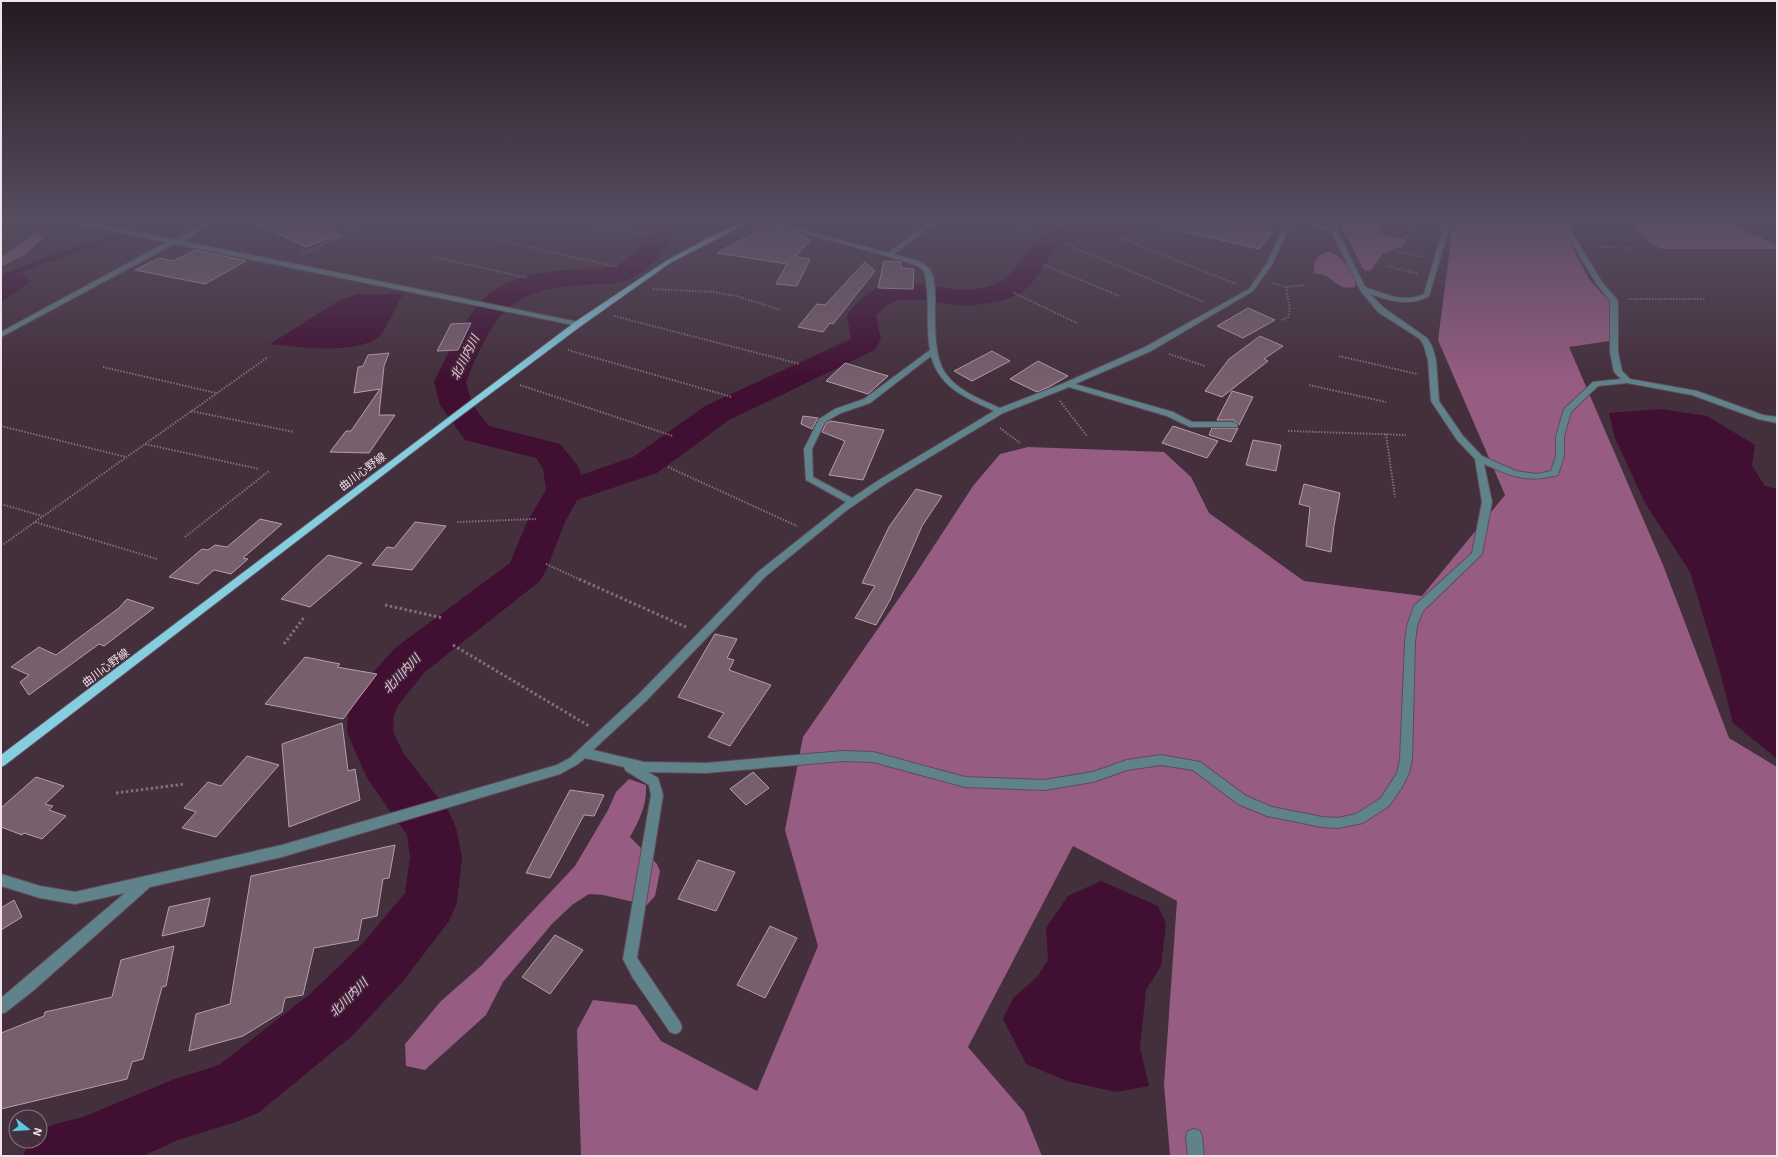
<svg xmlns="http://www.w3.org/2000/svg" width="1778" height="1157" viewBox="0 0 1778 1157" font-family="'Exo 2','Noto Sans JP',sans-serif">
<rect width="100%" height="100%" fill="#442f3c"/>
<g fill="#965c81">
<path d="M1309 220H1336L1338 228C1328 231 1321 231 1311 226Z"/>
<path d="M1339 220H1380L1377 228 1385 236 1405 239 1406 242 1402 247 1383 253 1371 270 1366 271 1362 267Z"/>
<path d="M1449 220H1558L1589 279 1610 302 1609 341 1569 347 1663 565 1729 738 1777 767V1156H1170L1164 1085 1177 901 1073 846 968 1047 1024 1112 1042 1156H581L577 1030 593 1000 636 1005 661 1041 757 1091 818 946 785 830 803 737 915 575 973 486 1000 454 1028 447 1164 452 1191 477 1209 513 1304 581 1422 596 1505 495 1438 340 1451 240Z"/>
<path d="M1620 220H1725L1732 225 1777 245V249H1663C1659 247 1652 245 1648 241 1639 231 1633 225 1620 220Z"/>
<path d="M36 233 43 238 26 254 1 267V257Z"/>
<path d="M1328 251C1342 256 1356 271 1355 287 1339 290 1338 283 1326 276 1323 274 1317 274 1314 273 1313 260 1317 256 1328 251Z"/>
<path d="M629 779 646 785C647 805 640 819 630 837L657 864 660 871 655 896 647 905 603 895 589 894 572 905 552 924 503 982 486 1015 425 1070 406 1066 405 1044 441 1001 481 966 575 866 608 810 616 792Z"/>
</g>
<g fill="#410f32">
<path d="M23 274 31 281 1 303V278Z"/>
<path d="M358 294H403C399 301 384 333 379 337 355 355 299 347 270 344L340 300Z"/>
<path d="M1661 409 1707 416 1755 445 1752 466 1765 486 1777 489V759L1733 723 1719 668 1690 572 1645 503 1615 438 1609 413Z"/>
<path d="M1101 881 1158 906 1166 924 1161 966 1146 990 1140 1048 1149 1086 1116 1092 1067 1081 1026 1064 1003 1019 1013 998 1037 977 1048 960 1046 928 1068 896Z"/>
</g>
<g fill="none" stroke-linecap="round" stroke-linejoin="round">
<path stroke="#410f32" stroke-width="5" d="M1 278C53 255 108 241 161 220"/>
<path fill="#410f32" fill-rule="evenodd" d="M656 220H680C667 250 651 275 617 283 575 286 526 282 498 319 485 336 474 362 466 382L472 404 489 426 560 444 578 466 581 475 633 457 705 406 851 339 847 316C888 255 932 299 986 287 1019 279 1020 251 1043 235 1064 220 1086 229 1108 225 1112 224 1116 221 1119 220 1126 218 1136 220 1143 220 1129 240 1110 241 1087 240 1081 240 1074 239 1069 241 1049 249 1042 275 1027 288 1014 300 992 303 976 305 943 310 900 283 876 316L881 339 875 350 729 420 657 473 577 500 565 522 546 571 540 581 425 672 399 704 394 715 393 732 404 754 449 812 456 828 462 857 457 903 449 921 404 980 352 1036 258 1113 236 1122 178 1140 143 1156H23L29 1141H40V1130L55 1124 83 1117 172 1080 219 1065 310 994 364 942 405 893 410 857 407 835 369 781 362 767 347 732 348 715 365 682 395 648 510 563 527 522 546 490 543 468 536 458 465 440 440 405 434 382C448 353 467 310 493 291 518 273 554 271 584 269 592 268 603 269 611 267 633 261 646 239 656 220Z"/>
</g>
<g fill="#785f6e" stroke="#b89dad">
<path d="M249 220H309L339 235 306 247Z"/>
<path d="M1166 220H1275L1267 232 1271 233 1259 249 1165 227Z"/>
<path d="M769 225 807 237 805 239 810 240 795 257 810 259 797 286 776 284 787 264 717 253Z"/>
<path d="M195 250 246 261 205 284 135 270 159 258 173 261Z"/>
<path d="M884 261 900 262H901V268L914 269 913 289 878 288Z"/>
<path d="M865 262 875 271 833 324 830 323 823 332 798 327 817 304 825 305Z"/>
<path d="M1248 308 1275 320 1243 338 1217 326Z"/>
<path d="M471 323 458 350 437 351 451 324Z"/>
<path d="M1260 336 1283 346 1264 359 1268 361 1222 397 1205 391 1229 359Z"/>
<path d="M992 351 1010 361 972 381 954 371Z"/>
<path d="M389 353 384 366 379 415H395L369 453 330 452 346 431H351L380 389 354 393 358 367 363 366 368 355Z"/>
<path d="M1038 361 1068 376 1049 387 1037 392 1010 379Z"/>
<path d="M845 363 888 376 868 394 826 381Z"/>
<path d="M1232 391 1253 397 1239 425 1234 420H1217Z"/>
<path d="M803 416 818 418 812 429 801 424Z"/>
<path d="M831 421 884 430 863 480 829 475 845 441 822 432 826 423Z"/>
<path d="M1173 426 1218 441 1207 458 1162 443Z"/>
<path d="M1212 428H1238L1231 442 1209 435Z"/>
<path d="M1253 440 1281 445 1276 471 1246 465Z"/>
<path d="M1304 484 1340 493 1334 526 1331 552 1306 546 1310 507 1299 504Z"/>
<path d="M916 489 942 496 922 526 890 600 876 625 855 618 875 586 862 583 889 527Z"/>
<path d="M260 519 282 524 243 558 248 559 231 574 214 570 198 584 169 577 202 549 208 550 215 545 227 547Z"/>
<path d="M415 522 446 526 412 570 372 565 387 547 394 548Z"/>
<path d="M328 555 362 563 310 607 281 599Z"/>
<path d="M127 599 154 608 104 646 99 644 29 695 20 682 29 675 11 667 39 647 56 655 119 608Z"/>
<path d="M715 634 737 639 727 658 734 660 729 670 771 685 730 746 708 737 724 713 678 697Z"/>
<path d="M305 657 340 664 337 667 377 674 343 719 265 704Z"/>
<path d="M342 723 348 771 355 769 360 800 289 827 282 744Z"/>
<path d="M247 756 279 765 216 837 182 828 196 812 184 808 208 782 221 786Z"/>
<path d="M753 772 769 788 746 805 730 789Z"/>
<path d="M36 777 64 786 45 804 53 806 49 810 66 816 42 839 24 833 22 835 1 827V808Z"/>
<path d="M570 790 604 795 594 816 584 815 550 878 526 873Z"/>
<path d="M395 845 389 878 383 879 377 916 362 919 358 940 314 948 303 995 285 998 282 1012 243 1036 189 1051 196 1014 230 1004 251 876Z"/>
<path d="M698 860 735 872 716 911 678 899Z"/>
<path d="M210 898 204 926 162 936 169 907Z"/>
<path d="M14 900 22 917 1 930V908Z"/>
<path d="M770 926 797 938 765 998 737 985Z"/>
<path d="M555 935 583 950 550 994 522 977Z"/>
<path d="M174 946 166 986 162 987 143 1059 132 1062 127 1079 1 1109V1033L44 1016 45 1012 112 997 121 960Z"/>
</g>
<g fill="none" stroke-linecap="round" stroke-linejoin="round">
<defs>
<g id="minor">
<path d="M73 220H81L176 240 210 220H217L183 241 578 322 582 324 578 326 174 244 1 337V332L167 242 83 225Z"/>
<path d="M756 220H765L888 253 932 220H939L894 254C904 258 924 260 930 270 936 279 935 296 935 306 935 326 934 358 946 374 958 391 982 400 1000 408L1062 384 1145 347 1249 289 1267 263 1286 220H1292L1273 263 1253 291 1151 351 1075 384 1173 412 1192 422H1234L1238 425 1237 427H1190L1167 416 1069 387 1003 413 885 484 847 510 766 576 646 701 593 750 644 762 706 763 843 751 873 752 965 777 1044 780 1093 772 1127 760 1161 755 1200 762 1246 796 1272 807 1322 817 1338 818 1356 814 1381 798 1397 773 1400 760 1405 642 1407 626 1414 606 1472 553 1482 502 1475 459 1457 440 1431 401 1428 360 1424 346 1420 339 1378 312 1360 290 1326 220H1332L1365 287C1383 293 1405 304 1424 294L1441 235 1443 220H1449L1447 235 1429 296C1411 307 1390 301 1370 294L1384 308 1427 338 1432 346 1436 360 1439 401 1463 436 1482 456 1516 471 1537 474 1551 471 1556 456V436L1564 409 1593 382 1621 379 1614 372 1610 352V301L1596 283 1558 220H1564L1602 282 1618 301V352L1622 371 1630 379 1697 391 1763 415 1777 417V423L1758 419 1692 395 1627 383 1598 386 1571 412 1564 436V456L1558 475C1527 483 1513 477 1484 464L1492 502 1482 554 1423 611 1417 626 1415 642 1412 760 1409 773 1402 787 1389 806 1363 823 1338 828 1322 827 1267 816 1238 804 1193 770 1161 765 1127 770 1093 782 1044 790 965 787 873 762 843 761 706 773 648 772 658 778 663 795 637 958 680 1022 682 1027 680 1032 675 1034 670 1032 633 978 623 959 651 795 649 785 626 771 624 767 585 758 578 764 560 774 282 857 150 887 34 990 6 1012 1 1014V998L125 893 75 904 40 898 1 886V874L40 886 75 892 282 845 557 765 570 758 638 695 758 572 846 502 806 480 804 449 819 419 835 409 864 399 930 350C925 324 931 297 924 271L918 266 887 256ZM931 356C939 388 967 398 994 411L879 480 852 498 813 477 812 449 825 422 841 413 870 403Z"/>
<path d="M1194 1129 1200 1131 1202 1137 1204 1156H1188L1186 1137 1188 1131Z"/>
</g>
<path id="major" d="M746 220H754L670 263 581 326 451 423 5 765 1 767V755L575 322 666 261 710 237Z"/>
</defs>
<use href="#minor" stroke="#604c58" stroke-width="2"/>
<use href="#major" stroke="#604c58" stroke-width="2"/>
<g stroke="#816e79" stroke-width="2" stroke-dasharray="1.5 1.5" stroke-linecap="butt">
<path d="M556 220 653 236"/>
<path d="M985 220 1036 230"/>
<path d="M481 236 617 267"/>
<path d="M1406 238 1416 220"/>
<path d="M1123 239 1236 284"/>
<path d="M1064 243 1204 302"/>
<path d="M1594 247 1635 248"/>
<path d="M1396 251 1424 257"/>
<path d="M302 254 338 238 368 220"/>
<path d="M434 257 528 278"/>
<path d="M1044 265 1120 296"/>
<path d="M1387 266 1419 274"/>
<path d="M1273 283 1286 287 1306 285"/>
<path d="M653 289 713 292 737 296 780 310"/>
<path d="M1014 293 1077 323"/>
<path d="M1628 299H1705"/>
<path d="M614 316 800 364"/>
<path d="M1282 320 1288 317 1290 310 1286 287"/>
<path d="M568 350 732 397"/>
<path d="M1169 354 1205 366"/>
<path d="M1339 356 1417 374"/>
<path d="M103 367 216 393"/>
<path d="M520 385 673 436"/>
<path d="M1309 385 1386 402"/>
<path d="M1060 401 1087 436"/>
<path d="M191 411 294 432"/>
<path d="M1 426 126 457"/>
<path d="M1000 428 1020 443"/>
<path d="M1288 431 1406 435"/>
<path d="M1386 434 1395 497"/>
<path d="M145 444 259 469"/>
<path d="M668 467 797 526"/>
<path d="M1 504 42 516"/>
<path d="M35 522 157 559"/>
<path d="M457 522 536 519"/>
<path d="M185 537 269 471"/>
<path d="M1 546 268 357"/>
<path d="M546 564 581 580"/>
</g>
<g stroke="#816e79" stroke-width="3" stroke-dasharray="2.5 2.5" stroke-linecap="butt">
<path d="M579 579 688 628"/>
<path d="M385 605 443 618"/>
<path d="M284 644 305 616"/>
<path d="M453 645 589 726"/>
<path d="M116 793 185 784"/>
</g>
<use href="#minor" fill="#60838b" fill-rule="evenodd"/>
<use href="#major" fill="#85cedf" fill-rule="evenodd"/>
</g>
<linearGradient id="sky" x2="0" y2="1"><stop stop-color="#251a21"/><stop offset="0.58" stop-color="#564d61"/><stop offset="1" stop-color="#564d61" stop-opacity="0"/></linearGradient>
<rect width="1778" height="382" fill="url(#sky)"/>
<g text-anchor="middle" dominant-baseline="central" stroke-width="3" stroke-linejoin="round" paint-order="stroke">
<g font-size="11" fill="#f1e3eb" stroke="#442f3c">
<text transform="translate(362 471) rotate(-37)">曲川心野線</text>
<text transform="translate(105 667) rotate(-37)">曲川心野線</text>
</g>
<g font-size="12" font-style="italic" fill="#f7c3e2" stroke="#442f3c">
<text transform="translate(464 357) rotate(-63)">北川内川</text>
<text transform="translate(401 673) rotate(-47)">北川内川</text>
<text transform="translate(348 997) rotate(-45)">北川内川</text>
</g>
</g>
<rect width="1778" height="1157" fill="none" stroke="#f1e3eb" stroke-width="4"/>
<g transform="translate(28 1129) rotate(107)"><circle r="19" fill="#442f3c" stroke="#897782"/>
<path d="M0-3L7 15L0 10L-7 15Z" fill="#57c9e1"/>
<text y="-6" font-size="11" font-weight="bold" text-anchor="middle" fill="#f1e3eb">N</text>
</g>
</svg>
